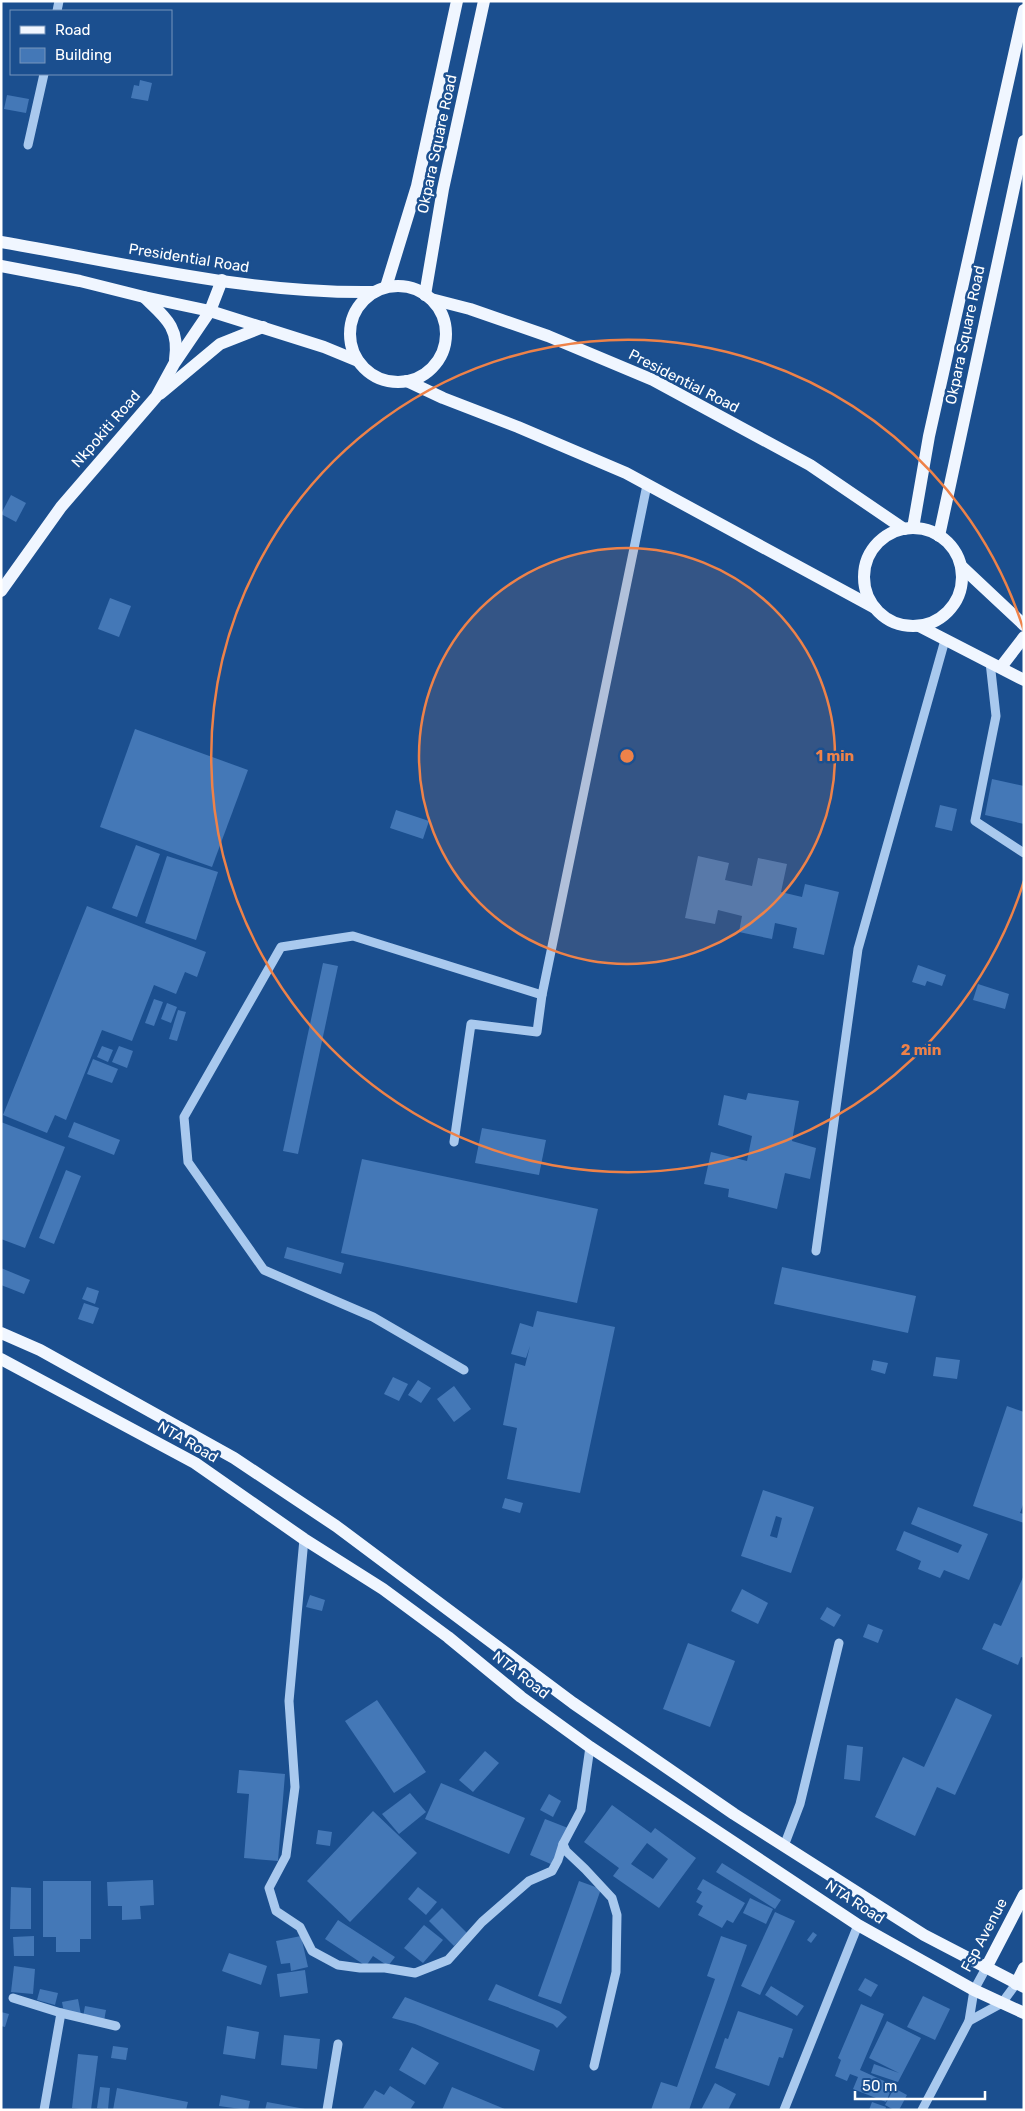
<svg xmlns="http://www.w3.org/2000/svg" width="1025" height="2111" viewBox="0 0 1025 2111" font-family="Rubik,sans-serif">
<rect width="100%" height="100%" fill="#1b4f8f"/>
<g fill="#4478b7" fill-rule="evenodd">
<path d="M140 80 152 83 148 101 131 98 134 85 139 86Z"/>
<path d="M7 95 29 99 26 113 4 109Z"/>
<path d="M11 495 26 503 16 522 1 514Z"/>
<path d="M110 598 131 606 119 637 98 629Z"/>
<path d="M135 729 248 770 212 867 100 827Z"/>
<path d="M992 779 1024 786V824L985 815Z"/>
<path d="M940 805 957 809 952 831 935 827Z"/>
<path d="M396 810 429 821 423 839 390 828Z"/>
<path d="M136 845 160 854 137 917 112 908Z"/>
<path d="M167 856 218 872 196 940 145 923Z"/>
<path d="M698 856 729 863 725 880 752 886 758 858 787 864 781 892 802 897 805 884 839 892 824 955 793 948 797 928 775 923 772 939 739 932 742 916 718 910 715 924 685 918Z"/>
<path d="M87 906 206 952 197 977 185 972 176 994 154 985 132 1041 102 1030 66 1120 55 1115 47 1133 3 1115Z"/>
<path d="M323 963 338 966 298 1154 283 1151Z"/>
<path d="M918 965 946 975 942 986 927 981 925 986 912 982Z"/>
<path d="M978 984 1009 994 1005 1009 973 1000Z"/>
<path d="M154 999 163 1002 154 1026 145 1023Z"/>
<path d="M167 1003 177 1007 171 1023 161 1019Z"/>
<path d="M178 1010 186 1012 177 1041 169 1039Z"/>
<path d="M102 1046 113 1050 108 1062 97 1057Z"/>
<path d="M119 1046 133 1051 127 1068 112 1062Z"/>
<path d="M93 1059 118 1069 112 1083 87 1074Z"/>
<path d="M748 1093 799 1101 792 1141 816 1148 810 1179 785 1173 777 1209 728 1197 729 1189 704 1184 711 1152 747 1161 752 1136 718 1125 724 1095 746 1100Z"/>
<path d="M1 1122 65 1147 25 1248 1 1239Z"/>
<path d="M74 1122 120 1140 114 1155 68 1137Z"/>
<path d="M482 1128 546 1140 539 1175 475 1163Z"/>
<path d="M362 1159 598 1209 577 1303 341 1253Z"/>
<path d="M66 1170 81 1176 54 1244 39 1238Z"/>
<path d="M287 1247 344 1263 341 1274 284 1258Z"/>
<path d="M782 1267 916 1296 908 1333 774 1304Z"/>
<path d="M1 1268 30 1280 24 1294 1 1285Z"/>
<path d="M87 1287 99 1291 95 1304 82 1299Z"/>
<path d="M84 1303 99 1308 93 1324 78 1319Z"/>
<path d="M537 1311 615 1327 580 1493 507 1479 517 1428 503 1425 515 1363 525 1366 530 1346 526 1358 511 1354 520 1323 533 1327Z"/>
<path d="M936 1357 960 1360 957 1379 933 1376Z"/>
<path d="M873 1360 888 1363 885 1374 871 1370Z"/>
<path d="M393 1377 408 1384 399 1401 384 1394Z"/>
<path d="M418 1380 431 1388 421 1403 408 1395Z"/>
<path d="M454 1386 471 1409 454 1422 437 1399Z"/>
<path d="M1007 1406 1024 1412V1502L1020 1513 1024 1514V1523L973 1506Z"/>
<path d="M763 1490 814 1507 791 1573 741 1556ZM776 1516 782 1518 777 1538 770 1536Z"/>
<path d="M505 1498 523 1503 520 1513 502 1508Z"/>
<path d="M918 1507 988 1534 969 1580 944 1570 940 1578 918 1569 921 1561 896 1550 904 1531 958 1553 962 1545 911 1524Z"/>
<path d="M1024 1575V1658L1021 1657 1018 1665 982 1649 994 1623 1001 1626Z"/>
<path d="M742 1589 768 1603 758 1624 731 1611Z"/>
<path d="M310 1595 325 1600 322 1611 306 1607Z"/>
<path d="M827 1607 841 1615 834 1627 820 1619Z"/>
<path d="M868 1624 883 1630 878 1643 863 1637Z"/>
<path d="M688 1643 735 1661 710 1727 663 1709Z"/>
<path d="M956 1698 992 1715 955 1795 937 1787 915 1836 875 1817 903 1757 924 1767Z"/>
<path d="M377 1700 426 1772 394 1793 345 1721Z"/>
<path d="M847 1745 863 1747 860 1781 844 1779Z"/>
<path d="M485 1751 499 1763 473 1792 459 1780Z"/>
<path d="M239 1770 285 1774 278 1861 244 1858 249 1794 237 1793Z"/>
<path d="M441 1783 525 1818 509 1854 425 1819Z"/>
<path d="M410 1793 426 1812 399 1834 382 1814Z"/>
<path d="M549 1794 561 1801 553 1817 540 1810Z"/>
<path d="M612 1805 651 1833 655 1828 696 1858 659 1908 613 1876 619 1868 584 1842ZM647 1843 668 1859 653 1879 631 1864Z"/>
<path d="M373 1811 417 1853 350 1922 307 1881Z"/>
<path d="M545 1819 568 1828 553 1865 530 1855Z"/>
<path d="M318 1830 332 1832 330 1846 316 1844Z"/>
<path d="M722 1863 781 1900 775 1909 716 1872Z"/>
<path d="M703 1879 745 1903 733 1923 727 1920 722 1928 698 1915 703 1906 696 1902 702 1892 697 1889Z"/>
<path d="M153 1880 154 1905 140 1906 141 1919 122 1920V1906H108L107 1882Z"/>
<path d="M43 1881H91V1939H80V1952H56V1937H43Z"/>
<path d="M579 1881 601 1889 561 2004 538 1996Z"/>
<path d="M11 1887 31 1888V1929H10Z"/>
<path d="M418 1887 437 1902 426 1915 408 1899Z"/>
<path d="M750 1898 773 1909 766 1924 743 1913Z"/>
<path d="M442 1908 467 1933 454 1946 429 1921Z"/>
<path d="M775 1912 795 1921 760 1995 741 1986Z"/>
<path d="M338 1920 395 1957 388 1966 373 1956 366 1966 325 1939Z"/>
<path d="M424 1925 443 1940 423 1963 404 1948Z"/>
<path d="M813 1932 817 1935 811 1943 807 1940Z"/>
<path d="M34 1936V1956H14L13 1937Z"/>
<path d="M301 1936 308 1967 291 1971 290 1963 281 1964 276 1941Z"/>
<path d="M721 1936 747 1945 689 2110H651L661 2082 677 2087 715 1979 707 1976Z"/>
<path d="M229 1953 267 1966 261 1985 222 1971Z"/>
<path d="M14 1966 35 1969 33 1994 11 1992Z"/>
<path d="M305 1970 308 1993 280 1997 277 1974Z"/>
<path d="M865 1978 878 1985 871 1997 858 1990Z"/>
<path d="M496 1984 559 2011 567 2017 557 2028 553 2024 488 2000Z"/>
<path d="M771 1986 804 2006 797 2016 765 1995Z"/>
<path d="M40 1989 58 1993 55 2005 37 2000Z"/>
<path d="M923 1996 950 2009 935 2040 907 2027Z"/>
<path d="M405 1997 540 2050 534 2071 415 2024 392 2018Z"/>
<path d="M78 1999 81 2015 65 2018 62 2002Z"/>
<path d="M861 2004 884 2014 860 2070 893 2085 886 2102 853 2089 858 2077 850 2074 847 2081 835 2076 841 2060 838 2058Z"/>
<path d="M85 2006 106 2010 104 2021 83 2017Z"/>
<path d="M738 2011 793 2029 783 2058 779 2057 769 2086 715 2068 725 2038 728 2039Z"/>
<path d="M1 2012 9 2014 5 2027 1 2026Z"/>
<path d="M887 2021 921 2038 898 2082 871 2073 874 2064 899 2073 869 2058Z"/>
<path d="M227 2026 259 2032 255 2059 223 2054Z"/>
<path d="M284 2035 320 2039 317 2069 281 2065Z"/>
<path d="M113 2046 128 2048 126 2060 111 2058Z"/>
<path d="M412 2047 439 2063 425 2085 399 2070Z"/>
<path d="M78 2054 98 2056 91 2110 72 2108Z"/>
<path d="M715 2083 736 2094 728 2110H701Z"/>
<path d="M390 2086 415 2102 410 2110H362L375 2090 384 2095Z"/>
<path d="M100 2087 110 2088 108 2109 97 2108Z"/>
<path d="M452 2087 507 2110H442Z"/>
<path d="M117 2088 188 2102 186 2110H113Z"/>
<path d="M894 2088 907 2095 899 2110H894L885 2105Z"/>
<path d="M221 2095 250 2101 248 2110 219 2106Z"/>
<path d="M267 2102 305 2109V2110H265Z"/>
<path d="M872 2102 886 2107 885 2110H869Z"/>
</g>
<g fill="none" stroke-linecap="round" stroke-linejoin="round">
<g stroke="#a9c9ee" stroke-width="9">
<path d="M57 11 59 1"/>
<path d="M28 145 44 74"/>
<path d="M990 662 996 716 975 821 1024 853"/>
<path d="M454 1142 471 1024 537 1032 542 995 647 485"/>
<path d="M816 1251 858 949 945 640"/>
<path d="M464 1370 373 1317 264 1270 188 1162 184 1117 281 947 353 936 542 995"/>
<path d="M304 1539 289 1701 295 1787 286 1856 269 1888 276 1911 300 1927 312 1951 338 1965 360 1968H385L415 1973 448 1960 482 1922 529 1881 552 1871 558 1860 563 1844"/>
<path d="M590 1747 581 1810 563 1844 566 1851 585 1869 612 1898 617 1915 616 1972 594 2066"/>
<path d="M784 1846 800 1804 839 1643"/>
<path d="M13 1998 61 2013 116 2026"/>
<path d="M969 2021 1002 2003 1016 1984"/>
<path d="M44 2110 61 2013"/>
<path d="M327 2110 338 2044"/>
<path d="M784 2110 858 1925"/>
<path d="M922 2110 969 2021 974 1990 986 1968"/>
</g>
<g stroke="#f0f6ff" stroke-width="12">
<path d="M1 242C124 263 248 294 374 292"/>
<path d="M1 266 80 281 144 297 210 311 324 347 358 361"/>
<circle cx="398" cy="334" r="48"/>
<path d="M386 287 417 186 457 1"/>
<path d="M425 295 443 189 484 1"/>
<path d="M144 297C165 317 180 327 175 360"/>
<path d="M431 299 470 309 548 336 653 380 810 465 904 529"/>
<path d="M407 381 443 398 518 427 626 473 875 608"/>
<path d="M160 394 220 344 263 327"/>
<path d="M913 528 929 436 1024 10"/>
<circle cx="913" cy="577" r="49"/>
<path d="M939 536 1024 141"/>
<path d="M961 566 1024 625"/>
<path d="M1 591 61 507 156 397 174 364 210 311 222 280"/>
<path d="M919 626 1024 680"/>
<path d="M1001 667 1024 637"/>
<path d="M1 1333 40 1350 234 1458 336 1526 573 1703 734 1814 924 1935 1024 1987"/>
<path d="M1 1359 195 1463 304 1539 383 1589 448 1637 521 1697 590 1747 858 1925 974 1990 1024 2013"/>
<path d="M986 1968 1024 1895"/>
<path d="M1016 1984 1024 1968"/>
</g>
</g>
<circle cx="627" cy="756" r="208" fill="#ee8249" fill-opacity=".12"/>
<g fill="none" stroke="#ee8249" stroke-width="2.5">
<circle cx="627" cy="756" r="208"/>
<path d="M1024 881A416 416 0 1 1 1024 631"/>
</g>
<g text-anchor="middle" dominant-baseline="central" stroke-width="5" stroke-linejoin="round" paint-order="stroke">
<g font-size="15" fill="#fff" stroke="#1b4f8f">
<text transform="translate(437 144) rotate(-78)">Okpara Square Road</text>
<text transform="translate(189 258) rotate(9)">Presidential Road</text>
<text transform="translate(965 335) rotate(-78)">Okpara Square Road</text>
<text transform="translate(684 381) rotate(27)">Presidential Road</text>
<text transform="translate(106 429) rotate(-49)">Nkpokiti Road</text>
<text transform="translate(188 1442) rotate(30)">NTA Road</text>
<text transform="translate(521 1675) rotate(38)">NTA Road</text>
<text transform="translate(855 1902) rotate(33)">NTA Road</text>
<text transform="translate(984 1935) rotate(-62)">Fsp Avenue</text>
</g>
</g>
<circle cx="627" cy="756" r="8" fill="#ee8249" stroke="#1b4f8f" stroke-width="2.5"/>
<g font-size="15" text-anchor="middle" font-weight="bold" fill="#ee8249" stroke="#1b4f8f" stroke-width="5" stroke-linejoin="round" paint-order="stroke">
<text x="835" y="761">1 min</text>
<text x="921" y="1055">2 min</text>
</g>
<rect width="1025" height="2111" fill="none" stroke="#ffffff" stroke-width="5"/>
<rect x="10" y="10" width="162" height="65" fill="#1b4f8f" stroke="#7695bc"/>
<rect x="20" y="26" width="25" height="8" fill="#f0f6ff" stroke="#7695bc"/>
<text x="55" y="35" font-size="15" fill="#ffffff">Road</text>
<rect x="20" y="48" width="25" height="15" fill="#4478b7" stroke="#7695bc"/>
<text x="55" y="60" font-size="15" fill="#ffffff">Building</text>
<path d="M855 2091v8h130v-8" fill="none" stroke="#ffffff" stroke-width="2.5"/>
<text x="862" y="2091" font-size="15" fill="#ffffff" stroke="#1b4f8f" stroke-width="4" paint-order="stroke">50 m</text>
</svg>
